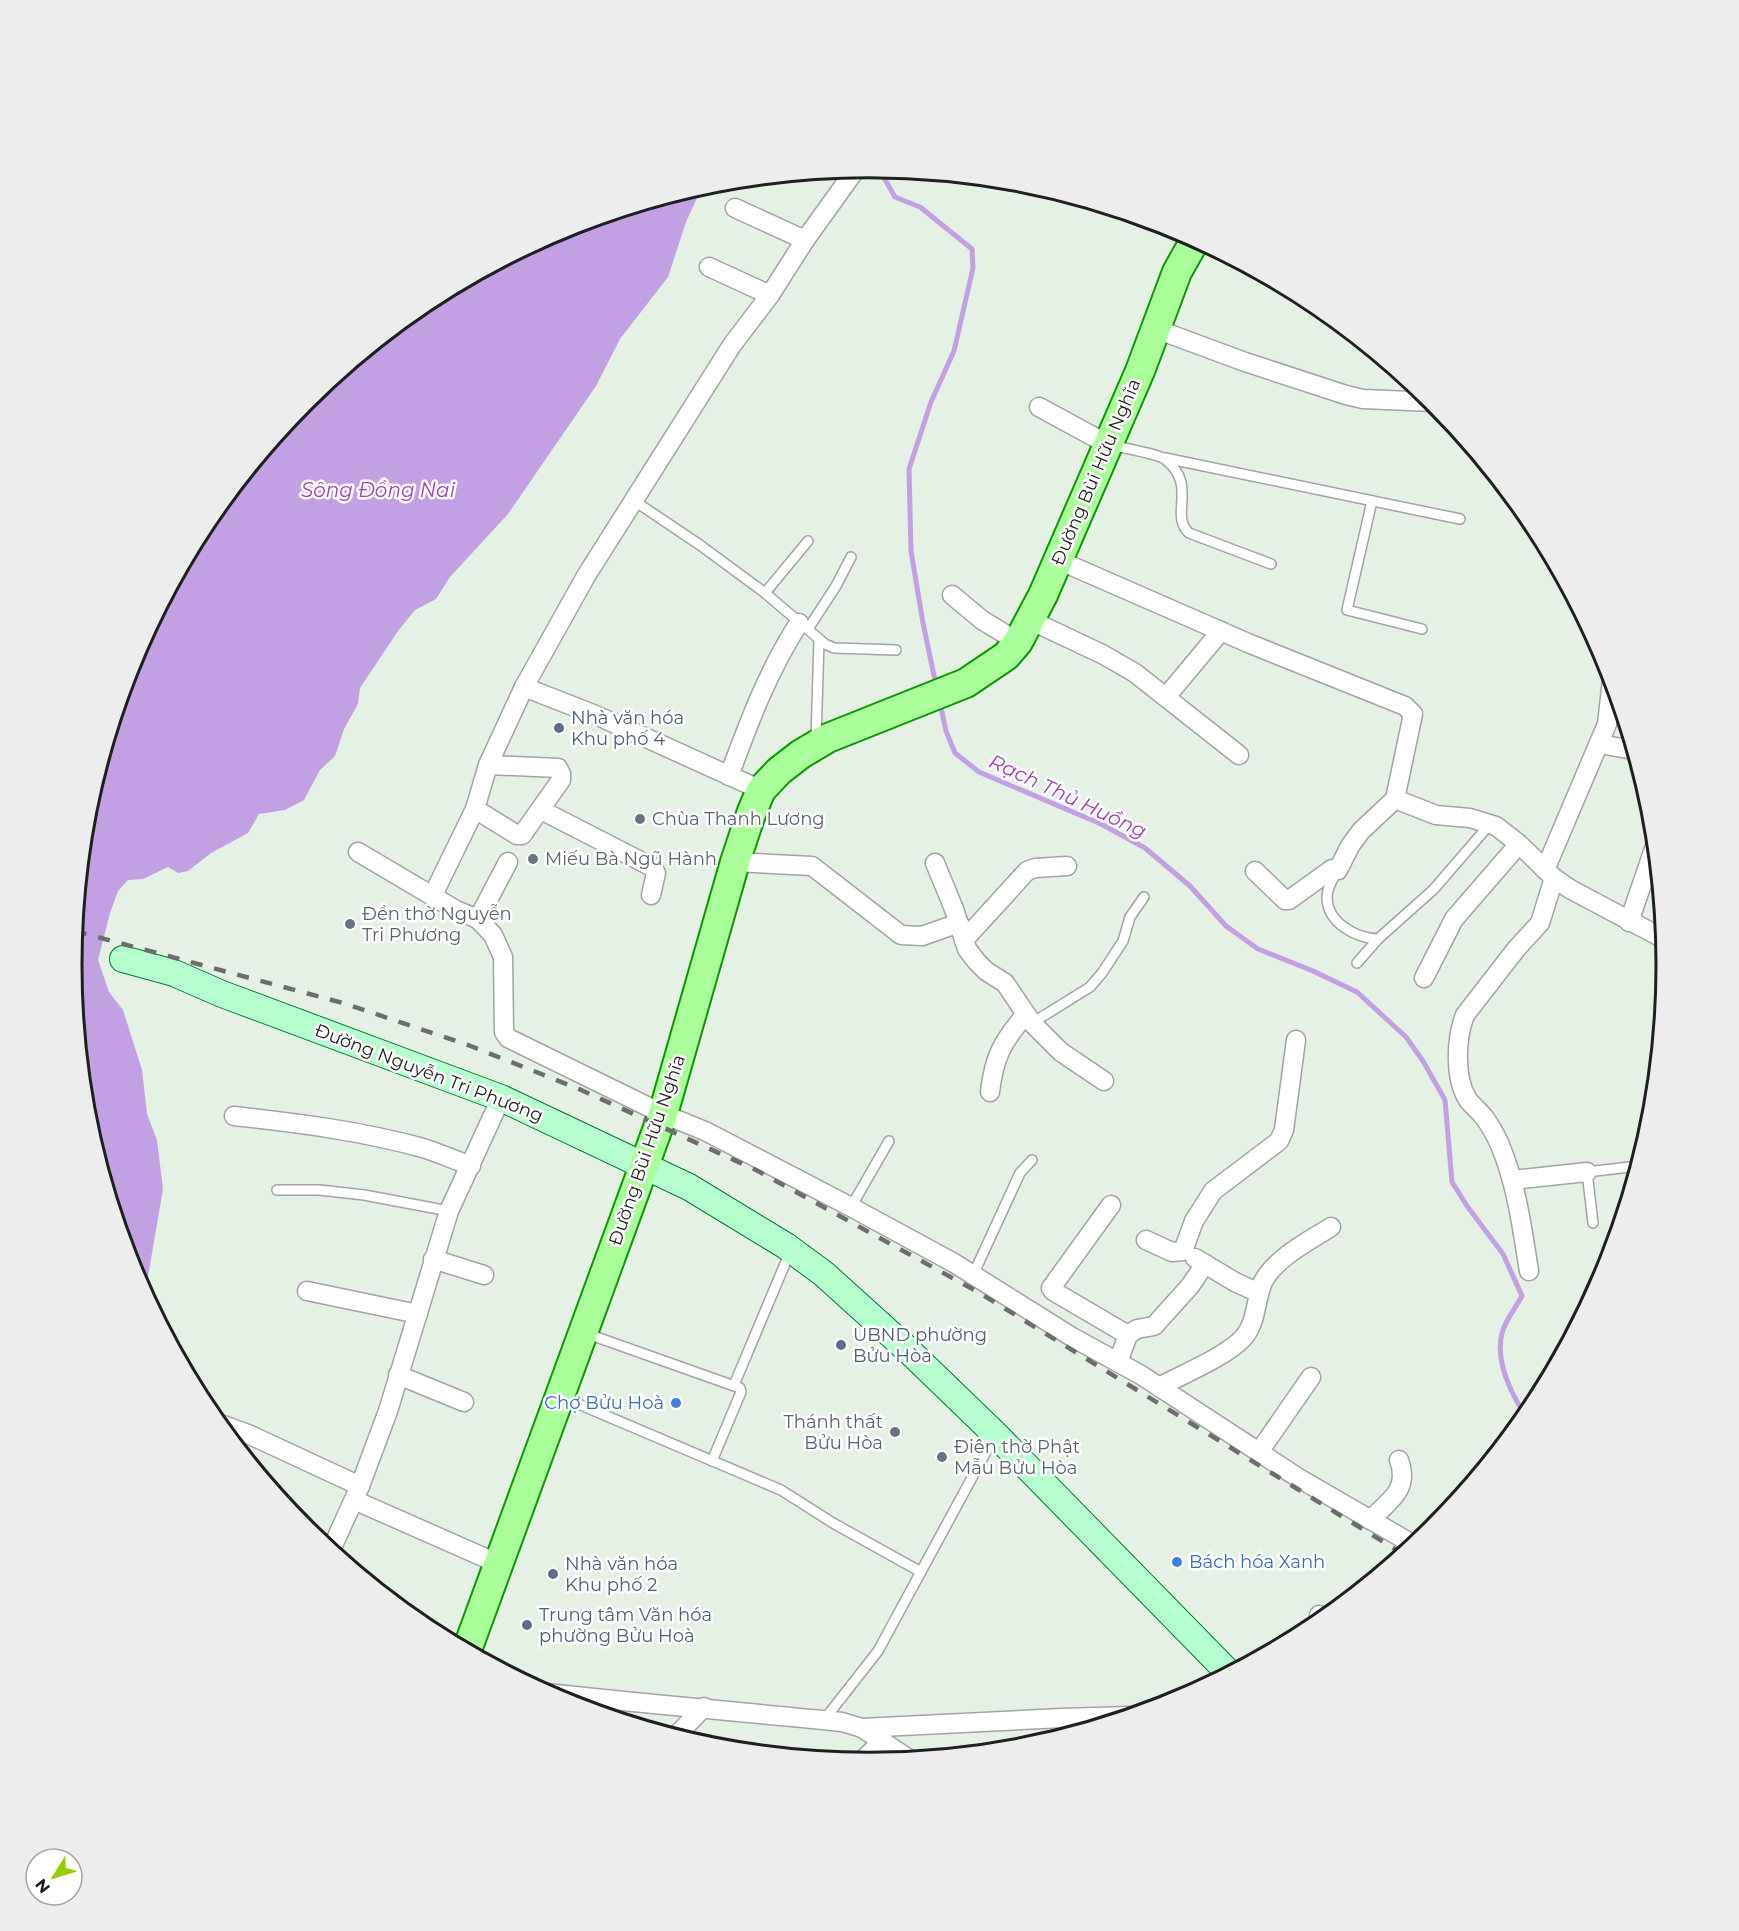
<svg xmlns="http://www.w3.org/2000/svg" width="1739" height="1931" viewBox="0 0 1739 1931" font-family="Montserrat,sans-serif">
<rect width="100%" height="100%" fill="#e5f1e4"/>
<path fill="#c2a0e3" d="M702 187 686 222 668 277 620 339 596 386 508 514 450 577 436 599 415 610 398 631 360 688 358 704 344 729 335 756 320 770 304 800 285 810 259 814 248 833 211 853 188 871 178 873 168 867 143 879 128 880 118 891 110 913 98 960 109 992 123 1010 142 1070 147 1114 157 1140 163 1189 145 1294 133 1270 87 1121 72 965 87 810 133 660 207 522 306 401 427 302 565 229Z"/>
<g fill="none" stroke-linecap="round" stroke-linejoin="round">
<g stroke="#c2a0e3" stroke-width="5">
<path d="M879 169 895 197 920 207 972 249 973 268 954 351 931 402 909 469 911 551 923 623 936 685"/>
<path d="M940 703 946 731 955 753 979 772 1101 824 1145 848 1190 886 1226 926 1258 949 1313 971 1357 992 1406 1037 1423 1061 1445 1100 1452 1182 1467 1206 1503 1254 1522 1296C1516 1307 1505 1321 1502 1333 1495 1361 1511 1394 1526 1416"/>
</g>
<defs>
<g id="service">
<path d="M1111 445C1122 448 1160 454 1166 460 1198 486 1169 515 1189 533L1271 564"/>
<path d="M1165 458 1460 519"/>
<path d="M633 500 700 545 765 593 825 644 834 648 896 650"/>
<path d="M1372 501 1347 610 1422 629"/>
<path d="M765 593 808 541"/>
<path d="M808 629 836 586 851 557"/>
<path d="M816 740 819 640"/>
<path d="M1338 870C1333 879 1327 887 1327 897 1327 923 1356 938 1378 939"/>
<path d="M1357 963 1378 939 1434 889 1490 824"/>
<path d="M1032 1023 1090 987 1102 973 1123 941 1130 917 1144 897"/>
<path d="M277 1190H319L364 1195 449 1211"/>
<path d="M851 1207 889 1141"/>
<path d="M1593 1223 1587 1172 1638 1166"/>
<path d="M973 1275 1020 1173 1032 1160"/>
<path d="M585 1333 740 1388 741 1392 712 1461"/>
<path d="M734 1385 790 1252"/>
<path d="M562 1397 781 1490 833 1523 921 1572"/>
<path d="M824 1720 878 1651 994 1437"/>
</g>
<g id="minor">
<path d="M735 208 805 240"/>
<path d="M709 267 770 295"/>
<path d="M1156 329 1245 362 1346 395 1363 399 1434 402"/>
<path d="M1039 407 1109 445"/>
<path d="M1058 560 1248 643 1405 706 1413 714 1395 799 1361 831 1350 846 1338 870 1332 869 1289 900H1285L1255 871"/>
<path d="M952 595 982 620 1018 642"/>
<path d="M1030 620 1104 655 1135 673 1239 755"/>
<path d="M524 687 598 716 761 790"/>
<path d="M1166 697 1221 631"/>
<path d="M1600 744 1633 750"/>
<path d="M729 776C749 722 768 671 799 623"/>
<path d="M1395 799 1436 815 1470 818 1496 826 1519 844 1554 878 1570 889 1664 939"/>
<path d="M475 809 517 835H522L561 780V774L558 768 488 765"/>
<path d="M541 810 652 867 656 873 651 895"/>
<path d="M358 852 456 910 478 919 493 935 503 957 504 1032 508 1038 663 1114 705 1131 851 1207 954 1263 1072 1337 1141 1375 1297 1477 1414 1545"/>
<path d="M735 862 812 866 901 935 922 936 959 923"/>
<path d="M935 863 954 909 967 949 977 962 986 971 1005 983 1032 1023 1061 1052 1104 1081"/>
<path d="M1545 870 1607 724 1612 680"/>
<path d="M433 895 475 809 488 765 524 687 586 576 732 345 770 295 805 240 856 169"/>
<path d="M478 919 508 862"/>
<path d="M1629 922 1655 846"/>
<path d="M964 940 1027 871 1035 868 1067 866"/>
<path d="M1424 978 1454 919 1519 844"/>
<path d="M990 1092C994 1056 1003 1041 1026 1014"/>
<path d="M234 1116C298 1123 361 1131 423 1148 439 1153 455 1160 471 1166"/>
<path d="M1512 1180 1587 1172"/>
<path d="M1111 1205 1051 1288 1053 1291 1128 1335"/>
<path d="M1146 1240 1172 1252 1183 1251 1194 1221 1213 1191 1279 1141 1284 1130 1296 1040"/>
<path d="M1195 1258 1235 1282 1259 1293"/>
<path d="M433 1259 484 1275"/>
<path d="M1529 1271C1522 1228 1517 1186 1500 1145 1496 1136 1490 1125 1484 1117 1479 1111 1473 1106 1468 1100 1454 1078 1456 1038 1465 1015L1517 948 1540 923 1554 878"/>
<path d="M307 1291 418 1314"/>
<path d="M1118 1362 1128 1335 1137 1329 1154 1326 1190 1286 1205 1264"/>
<path d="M398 1375 464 1402"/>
<path d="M1159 1387C1181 1375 1227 1356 1243 1338 1257 1323 1255 1300 1263 1282 1275 1258 1309 1241 1331 1227"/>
<path d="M218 1423 248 1434 360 1486"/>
<path d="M1259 1452 1311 1377"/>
<path d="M354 1500 499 1564"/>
<path d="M1370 1520C1389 1501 1410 1490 1399 1460"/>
<path d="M331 1550 360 1486 388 1411 449 1211 501 1098"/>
<path d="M1319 1615 1324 1619"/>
<path d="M547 1693C645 1704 744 1712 842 1722L862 1728 1062 1718 1128 1716"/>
<path d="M862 1728 909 1759"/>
<path d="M676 1736 704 1707"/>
<path d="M861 1762 883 1740"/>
</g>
<path id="secondary" d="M123 959 174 973 222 994 501 1098 689 1187 786 1246 824 1274 907 1349 995 1434 1229 1673"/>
<path id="primary" d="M467 1650 663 1114 735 862 751 814 761 790 779 771 801 754 828 738 966 683 1006 656 1018 642 1043 595 1140 371 1177 272 1195 240"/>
</defs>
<use href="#service" stroke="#a3a3a3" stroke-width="12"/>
<use href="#minor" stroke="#a3a3a3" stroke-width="21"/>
<use href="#secondary" stroke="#007c30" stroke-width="28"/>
<use href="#primary" stroke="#089a00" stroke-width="32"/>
<use href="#service" stroke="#fff" stroke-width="9"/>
<use href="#minor" stroke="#fff" stroke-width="18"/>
<use href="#secondary" stroke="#b4ffcd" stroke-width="26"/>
<use href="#primary" stroke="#aaff9b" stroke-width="28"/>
<path stroke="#6d6d6d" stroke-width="4.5" stroke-dasharray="12 12" stroke-linecap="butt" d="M75 931 343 1003 468 1045 579 1089 756 1170 978 1292 1403 1554"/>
</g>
<g fill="#5c6f8a" stroke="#fff" stroke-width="2">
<circle cx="559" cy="728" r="6"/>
<circle cx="841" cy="1345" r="6"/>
<circle cx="553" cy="1574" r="6"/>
<circle cx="527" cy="1625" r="6"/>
</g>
<g fill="#6b7280" stroke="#fff" stroke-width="2">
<circle cx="640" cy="819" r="6"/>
<circle cx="533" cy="859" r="6"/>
<circle cx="350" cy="924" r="6"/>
<circle cx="895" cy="1432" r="6"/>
<circle cx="942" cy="1457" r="6"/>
</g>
<g fill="#3f7fe0" stroke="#fff" stroke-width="2">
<circle cx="676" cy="1403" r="6"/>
<circle cx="1177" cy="1562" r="6"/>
</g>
<g text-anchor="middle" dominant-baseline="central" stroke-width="5" stroke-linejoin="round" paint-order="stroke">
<g font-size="18" fill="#1f1f1f" stroke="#fff">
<text transform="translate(1096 472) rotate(-67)">Đường Bùi Hữu Nghĩa</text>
<text transform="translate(429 1073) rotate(21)">Đường Nguyễn Tri Phương</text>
<text transform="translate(647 1150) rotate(-71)">Đường Bùi Hữu Nghĩa</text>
</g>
<g font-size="18" fill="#4e5e75" stroke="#fff" text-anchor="start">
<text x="571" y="718">Nhà văn hóa<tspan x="571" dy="21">Khu phố 4</tspan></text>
<text x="853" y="1335">UBND phường<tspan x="853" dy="21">Bửu Hòa</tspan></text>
<text x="565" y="1564">Nhà văn hóa<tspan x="565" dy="21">Khu phố 2</tspan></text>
<text x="539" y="1615">Trung tâm Văn hóa<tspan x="539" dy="21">phường Bửu Hoà</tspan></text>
</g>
<g font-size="18" fill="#5b616d" stroke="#fff" text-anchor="start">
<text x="652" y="819">Chùa Thanh Lương</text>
<text x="545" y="859">Miếu Bà Ngũ Hành</text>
<text x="362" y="914">Đền thờ Nguyễn<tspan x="362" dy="21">Tri Phương</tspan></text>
<text x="883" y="1422" text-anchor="end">Thánh thất<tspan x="883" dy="21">Bửu Hòa</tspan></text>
<text x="954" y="1447">Điện thờ Phật<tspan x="954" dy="21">Mẫu Bửu Hòa</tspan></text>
</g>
<g font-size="18" fill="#366cbe" stroke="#fff" text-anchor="end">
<text x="664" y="1403">Chợ Bửu Hoà</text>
<text x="1189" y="1562" text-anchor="start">Bách hóa Xanh</text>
</g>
<g font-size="20" font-style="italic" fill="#9f41b9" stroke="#fff">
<text x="378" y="490">Sông Đồng Nai</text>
<text transform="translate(1068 796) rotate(25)">Rạch Thủ Huồng</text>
</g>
</g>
<path d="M0 0H1739V1931H0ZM82 965a787 787 0 1 1 1574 0a787 787 0 1 1-1574 0Z" fill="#ededed" fill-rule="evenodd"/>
<path fill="none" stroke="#1f1f1f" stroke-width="3" d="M82 965a787 787 0 1 1 1574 0a787 787 0 1 1-1574 0Z"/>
<g transform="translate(54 1877) rotate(232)"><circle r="28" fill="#ffffff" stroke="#a5a5a5" stroke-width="1.5"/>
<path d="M0-4.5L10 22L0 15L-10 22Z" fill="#95ce00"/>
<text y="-9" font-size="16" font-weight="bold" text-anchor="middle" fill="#1f1f1f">N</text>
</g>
</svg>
